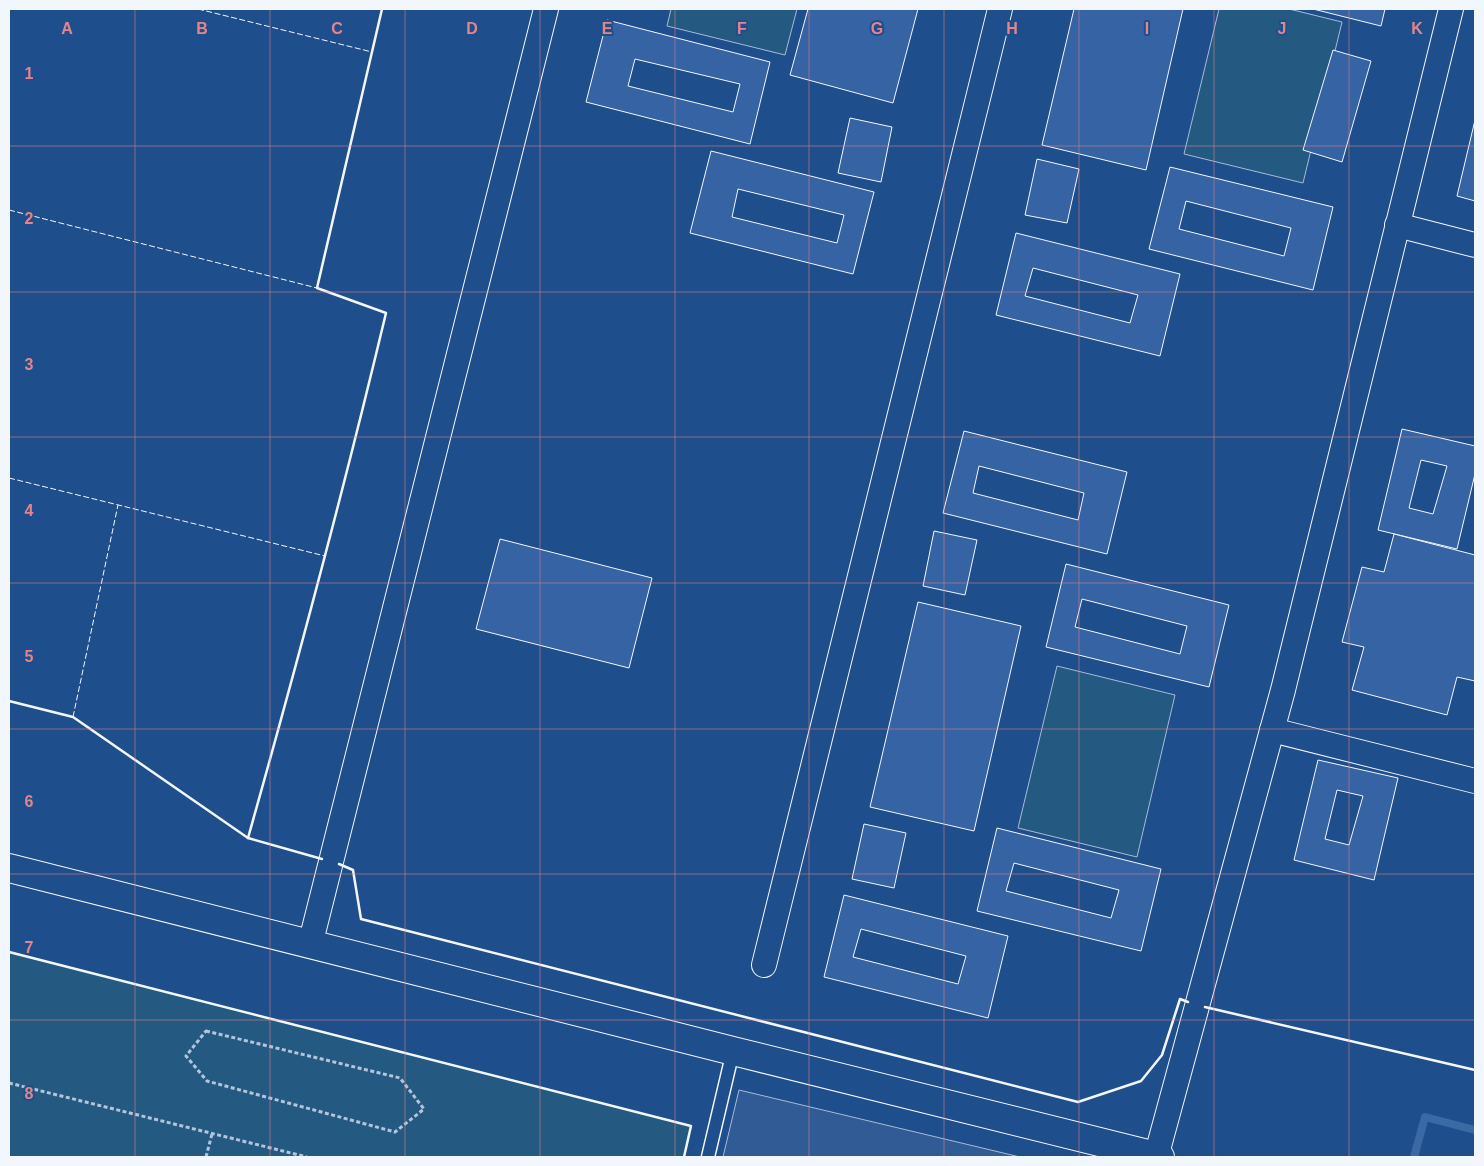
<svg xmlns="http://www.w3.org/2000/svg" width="1484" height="1166" viewBox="0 0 1484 1166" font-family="Helvetica,sans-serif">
<rect width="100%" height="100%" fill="#1f4e8c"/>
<g fill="#245a82" stroke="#a8bbd7">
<path d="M671 9H797L785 55 667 26Z"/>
<path d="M1219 9H1289L1342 22 1303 183 1184 154Z"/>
<path d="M1057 666 1175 695 1137 857 1018 828Z"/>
<path d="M9 952 691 1126 684 1157H9Z"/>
</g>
<path fill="#305b95" stroke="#a8bbd7" d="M739 1090 1020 1157H723Z"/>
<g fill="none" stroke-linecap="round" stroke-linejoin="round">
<path stroke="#3b69a3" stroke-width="8" d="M1414 1157 1425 1117 1475 1130"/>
</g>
<g fill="#3563a3" stroke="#f2f6ff" fill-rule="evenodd">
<path d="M808 9H918L893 103 790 75Z"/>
<path d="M1074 9H1183L1146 170 1042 145Z"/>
<path d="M1313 9H1385L1381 26Z"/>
<path d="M607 20 770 62 750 144 586 102ZM635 59 740 84 733 112 628 86Z"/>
<path d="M1333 50 1371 61 1342 162 1303 150Z"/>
<path d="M850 118 892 127 881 182 838 173Z"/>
<path d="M1475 120V201L1457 196Z"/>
<path d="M711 151 874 192 853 274 690 233ZM738 189 844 215 837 243 732 217Z"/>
<path d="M1037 159 1079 169 1067 223 1025 215Z"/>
<path d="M1170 167 1333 207 1313 290 1149 249ZM1186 201 1291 228 1284 256 1179 229Z"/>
<path d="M1016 233 1180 274 1160 356 996 315ZM1033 268 1138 295 1130 323 1025 296Z"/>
<path d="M1402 429 1475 446V474L1457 549 1378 530ZM1421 460 1447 466 1433 514 1409 508Z"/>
<path d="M964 431 1127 472 1107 554 943 513ZM979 466 1084 493 1078 520 973 493Z"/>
<path d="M934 531 977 540 965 595 923 586Z"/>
<path d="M1394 534 1475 555V681L1457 677 1447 715 1352 690 1364 647 1342 642 1362 567 1384 572Z"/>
<path d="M500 539 652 578 629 668 476 629Z"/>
<path d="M1066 564 1229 605 1209 687 1046 647ZM1082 599 1187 626 1180 654 1075 627Z"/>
<path d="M918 602 1021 626 974 831 870 807Z"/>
<path d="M1318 760 1398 778 1374 880 1294 860ZM1337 790 1363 796 1349 845 1325 839Z"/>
<path d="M864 824 906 833 894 888 852 879Z"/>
<path d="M997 828 1161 869 1141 951 977 911ZM1014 863 1119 890 1111 918 1006 891Z"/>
<path d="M844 895 1008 936 988 1018 824 977ZM861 929 966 956 958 984 853 957Z"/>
</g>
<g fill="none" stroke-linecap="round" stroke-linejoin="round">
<defs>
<path id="lane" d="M708 1157 733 1051"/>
<g id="street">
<path d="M1397 225 1475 245"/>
<path d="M1272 730 1475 781"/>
<path d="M310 945 546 9"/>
<path d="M764 965 1000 9"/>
<path d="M1156 1157 1283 690 1451 9"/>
</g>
<path id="secondary" d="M9 868 733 1051 1160 1157"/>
</defs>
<use href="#lane" stroke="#f2f6ff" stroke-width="15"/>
<use href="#street" stroke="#f2f6ff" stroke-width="26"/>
<use href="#secondary" stroke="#f2f6ff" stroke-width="30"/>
<g stroke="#b3c4dc" stroke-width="3" stroke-dasharray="4 2.5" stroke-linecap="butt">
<path d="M206 1031 400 1078 424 1109 395 1132 207 1081 186 1056Z"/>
<path d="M9 1083 307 1157"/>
<path d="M206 1157 212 1134"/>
</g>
<use href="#lane" stroke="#1f4e8c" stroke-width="12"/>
<use href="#street" stroke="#1f4e8c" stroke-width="24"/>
<use href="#secondary" stroke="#1f4e8c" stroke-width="28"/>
<g stroke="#f2f6ff" stroke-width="1" stroke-dasharray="6 2.5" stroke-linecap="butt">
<path d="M198 9 372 52"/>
<path d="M9 210 317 288"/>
<path d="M9 478 325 556"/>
<path d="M73 717 118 505"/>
</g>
<g stroke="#f2f6ff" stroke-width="2.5">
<path d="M9 701 73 717 248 838 322 859"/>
<path d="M248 838C297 664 344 489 386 313L317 288 382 9"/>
<path d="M339 864 353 870 361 919 1078 1102 1141 1081 1162 1055 1180 999 1188 1002"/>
<path d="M9 952 691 1126 684 1157"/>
<path d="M1205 1007 1475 1070"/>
</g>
</g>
<path fill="none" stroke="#e38589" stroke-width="1" stroke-opacity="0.55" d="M135 9V1157M270 9V1157M405 9V1157M540 9V1157M675 9V1157M809 9V1157M944 9V1157M1079 9V1157M1214 9V1157M1349 9V1157M9 146H1475M9 292H1475M9 437H1475M9 583H1475M9 729H1475M9 874H1475M9 1020H1475"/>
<g font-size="16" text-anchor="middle" font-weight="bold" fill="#e38589" stroke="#1f4e8c" stroke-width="4" stroke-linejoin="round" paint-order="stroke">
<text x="67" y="34">A</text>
<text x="202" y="34">B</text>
<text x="337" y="34">C</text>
<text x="472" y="34">D</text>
<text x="607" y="34">E</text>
<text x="742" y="34">F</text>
<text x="877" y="34">G</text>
<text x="1012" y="34">H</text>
<text x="1147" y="34">I</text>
<text x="1282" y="34">J</text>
<text x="1417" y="34">K</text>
<text x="29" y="79">1</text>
<text x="29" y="224">2</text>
<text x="29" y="370">3</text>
<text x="29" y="516">4</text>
<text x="29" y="662">5</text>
<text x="29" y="807">6</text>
<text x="29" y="953">7</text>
<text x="29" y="1099">8</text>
</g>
<rect width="1484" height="1166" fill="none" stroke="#f2f6ff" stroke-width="20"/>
</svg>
